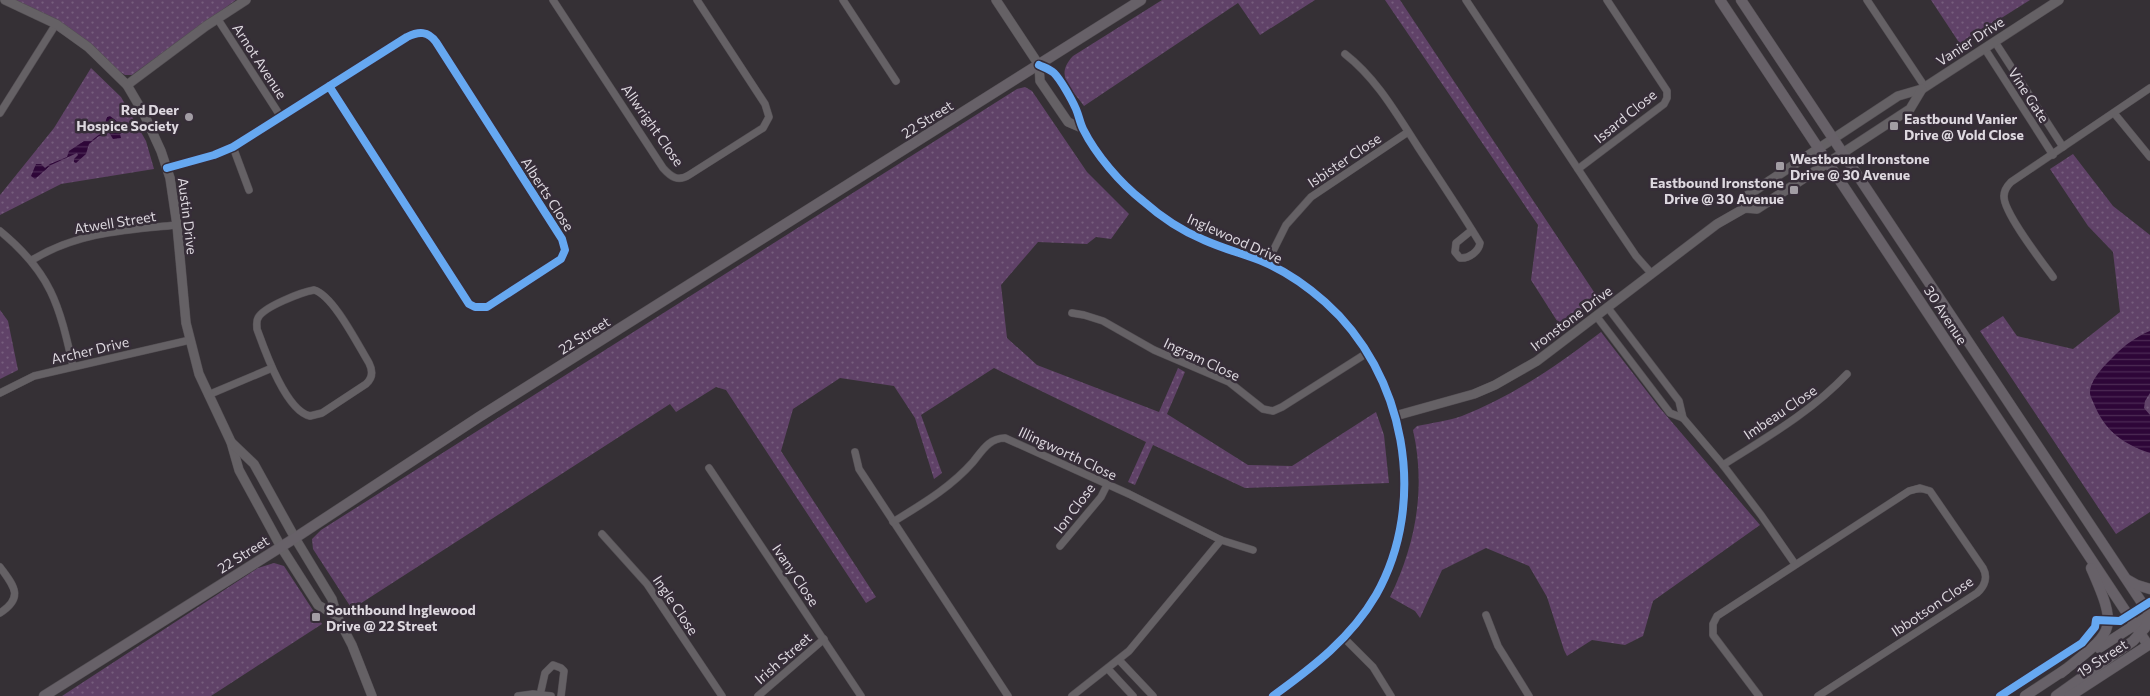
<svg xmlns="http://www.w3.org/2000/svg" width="2150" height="696" viewBox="0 0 2150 696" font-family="Commissioner,sans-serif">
<defs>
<pattern id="park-dots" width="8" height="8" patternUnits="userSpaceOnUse" patternTransform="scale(1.25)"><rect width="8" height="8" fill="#604268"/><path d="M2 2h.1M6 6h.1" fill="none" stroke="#765d7d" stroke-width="1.8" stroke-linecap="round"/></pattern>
<pattern id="water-rules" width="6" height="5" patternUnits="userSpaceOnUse" patternTransform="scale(1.25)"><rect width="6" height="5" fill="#2e0638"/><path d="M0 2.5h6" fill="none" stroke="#4c2a54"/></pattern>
</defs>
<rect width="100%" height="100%" fill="#353035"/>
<g fill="url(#park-dots)">
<path d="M10 0H236L132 75H125Z"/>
<path d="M1162 0H1315L1260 35 1238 3 1084 106C1071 88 1054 76 1073 56Z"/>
<path d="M1385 0H1400L1598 298 1559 324 1531 280 1538 225Z"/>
<path d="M1931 0H2030L1960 44Z"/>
<path d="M91 68 121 97 146 141 154 169 61 184 0 215V195L54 128Z"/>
<path d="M1025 87 1032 91 1087 172 1129 214 1111 239 1096 237 1087 244 1038 242 1001 285 1007 338 1037 365 1159 412 1178 368 1185 372 1167 414 1248 465 1292 466 1376 412 1384 435 1389 483 1245 488 1153 445 1135 485 1128 482 1146 442 994 368 921 415 942 473 934 479 915 418 894 386 840 378 793 409 781 451 876 597 866 603 726 390 716 387 676 412 670 404 352 609 313 549 312 539 321 530 1017 89Z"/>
<path d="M2073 154 2113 206 2150 235V512L2116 534 1980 331 2003 316 2017 336 2073 349 2120 312 2113 252 2088 226 2050 169Z"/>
<path d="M0 310 8 321 18 370 0 379Z"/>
<path d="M1601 332 1659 407 1760 525 1653 601 1643 636 1625 645 1592 640 1567 656 1564 650 1547 597 1529 566 1486 548 1442 570 1420 618 1415 611 1390 597C1416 544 1426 488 1413 430L1417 426C1431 423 1448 421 1462 416 1513 396 1558 365 1601 332Z"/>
<path d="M274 563 284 566 322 624 211 696H62L258 568Z"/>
</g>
<g fill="url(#water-rules)">
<path d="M110 116 127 129 120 134 121 138 113 139 108 131 106 136H99L89 144 86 154 76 163 74 162V159L78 155 77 153 51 165 35 179 31 176 36 164H41L45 168 50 164 67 157 69 151 84 141H91L106 129 104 126 107 117Z"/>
<path d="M2150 331V393L2145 401 2144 408 2150 415V453C2123 444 2105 431 2094 404 2093 401 2090 396 2090 393 2090 379 2106 364 2115 355 2125 345 2137 336 2150 331Z"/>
</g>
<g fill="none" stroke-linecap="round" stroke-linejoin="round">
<defs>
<g id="minor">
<path d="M553 0 663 168C671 177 678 182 689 175L763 128 769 117 765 104 697 0"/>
<path d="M843 0 896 81"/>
<path d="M1466 0 1613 222 1636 256 1651 273"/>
<path d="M1867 0 1925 87"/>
<path d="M217 18 281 117"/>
<path d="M1995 42 2063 147"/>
<path d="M1985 49 2053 155"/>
<path d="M1345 54C1376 78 1396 113 1418 147 1439 179 1460 210 1480 243 1479 251 1469 259 1460 258L1455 252 1456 243 1472 230"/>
<path d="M0 113 56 24"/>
<path d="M2114 113 2150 157"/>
<path d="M233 147 249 190"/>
<path d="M167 168 214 155 233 147 407 37C419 31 428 31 436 42L562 239 565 250 561 259 487 307H475L469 304 329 86"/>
<path d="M1578 169 1664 104 1667 98V91L1607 0"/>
<path d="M0 231C51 273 59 304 73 366"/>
<path d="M32 260C78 232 125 230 177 225"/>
<path d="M1267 263 1286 225 1311 197 1408 132"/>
<path d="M2053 277C2042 262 2003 212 2004 196 2004 190 2007 186 2011 182L2150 88"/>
<path d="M314 290C333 295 358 345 369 363 373 371 373 378 366 384L322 413 310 416C286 411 265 351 257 329 257 325 256 321 258 318 263 307 302 292 314 290Z"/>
<path d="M1608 308 1679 401 1683 418"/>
<path d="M1072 313 1084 315 1103 321 1154 350 1229 382 1263 409 1273 411 1282 407 1367 353"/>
<path d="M1597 317 1670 413 1683 418 1723 465 1761 515 1795 564"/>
<path d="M0 393 34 376 190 340"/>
<path d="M208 395 272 368"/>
<path d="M855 452 859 469 1008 696"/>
<path d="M1723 465C1767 437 1811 412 1847 374"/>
<path d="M709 468 861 696"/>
<path d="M893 522C922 504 950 488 973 462 982 451 989 438 1005 438L1129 494 1221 540 1253 550"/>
<path d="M602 534 647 584 722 696"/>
<path d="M1060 546 1101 497 1107 485"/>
<path d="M0 567C13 585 25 597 0 613"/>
<path d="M1486 615 1498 646 1529 696"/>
<path d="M1344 638 1373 667 1391 696"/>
<path d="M1119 660 1153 696"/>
<path d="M1108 669 1133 696"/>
<path d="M540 695 545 673 553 665 561 668 564 671 561 696"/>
<path d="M518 696 533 694 551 696"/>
<path d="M758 696 824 639"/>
<path d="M1072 696 1129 651 1221 540"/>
<path d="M1759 696 1713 635V624L1717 616 1909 491 1920 488 1930 491 1983 568C1988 577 1985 586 1977 593L1818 696"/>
</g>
<g id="tertiary">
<path d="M5 0 56 24 88 47 127 85 144 114 161 151 170 178 177 225 186 323 199 374 231 442 239 470 281 547 318 605 337 616"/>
<path d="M996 0 1039 65 1040 81 1068 122 1082 128"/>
<path d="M1039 65C1043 67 1050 69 1054 73 1061 80 1072 100 1076 109 1079 116 1080 123 1083 129 1096 155 1120 183 1143 201 1161 217 1182 231 1204 240 1224 249 1244 254 1264 262 1285 271 1308 287 1325 302 1405 373 1429 501 1376 595 1351 638 1313 667 1273 696"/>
<path d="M127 85 206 26 246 0"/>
<path d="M1745 208 1748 195 1898 96 1922 89 2059 0"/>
<path d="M1395 416 1474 394 1495 385 1537 361 1717 224 1745 208 1757 209 1910 109 1922 89"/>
<path d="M231 442 254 464 295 538 332 599 337 616 352 645 372 696"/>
</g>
<g id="secondary">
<path d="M1720 0 2148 645"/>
<path d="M1741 0 2150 615"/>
<path d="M2128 580 2137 585 2150 589"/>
<path d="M2099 648 2150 615"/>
<path d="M2061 673C2113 631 2120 633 2091 568"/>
<path d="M44 696 295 538 479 417 1141 0"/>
<path d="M2025 696 2066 669"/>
<path d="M2056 696 2133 641 2145 628 2150 615"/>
<path d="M2070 696 2150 644"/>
</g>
</defs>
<use href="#minor" stroke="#534e53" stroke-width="8"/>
<use href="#tertiary" stroke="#534e53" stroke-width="10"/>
<use href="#secondary" stroke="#534e53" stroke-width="11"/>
<use href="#minor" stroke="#656165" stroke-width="7"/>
<use href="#tertiary" stroke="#656165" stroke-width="9"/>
<use href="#secondary" stroke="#676168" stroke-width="10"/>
<defs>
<g id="cycleway">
<path d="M1039 65C1043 67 1050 69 1054 73 1061 80 1072 100 1076 109 1079 116 1080 123 1083 129 1096 155 1120 183 1143 201 1161 217 1182 231 1204 240 1224 249 1244 254 1264 262 1285 271 1308 287 1325 302 1405 373 1429 501 1376 595 1351 638 1313 667 1273 696"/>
<path d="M167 168 214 155 233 147 407 37C419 31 428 31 436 42L562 239 565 250 561 259 487 307H475L469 304 329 86"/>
<path d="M2000 696 2082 643 2095 627 2096 620 2120 621 2150 602"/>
</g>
</defs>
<use href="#cycleway" stroke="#362d38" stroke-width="11"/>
<use href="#cycleway" stroke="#66a8f1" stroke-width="8"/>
</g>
<g fill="#a29da4" stroke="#362d38" stroke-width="2">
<circle cx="189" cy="117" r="5"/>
<rect x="1889" y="121" width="10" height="10" rx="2.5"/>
<rect x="1775" y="161" width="10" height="10" rx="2.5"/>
<rect x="1789" y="185" width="10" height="10" rx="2.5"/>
<rect x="311" y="612" width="10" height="10" rx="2.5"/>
</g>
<g text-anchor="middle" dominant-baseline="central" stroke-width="5" stroke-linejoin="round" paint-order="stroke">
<g font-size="14" fill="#ddd8df" stroke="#362d38">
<text transform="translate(1970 41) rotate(-33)">Vanier Drive</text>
<text transform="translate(260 61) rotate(57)">Arnot Avenue</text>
<text transform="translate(2029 95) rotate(57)">Vine Gate</text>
<text transform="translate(1625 116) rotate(-39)">Issard Close</text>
<text transform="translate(927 119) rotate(-32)">22 Street</text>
<text transform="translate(653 125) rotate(55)">Allwright Close</text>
<text transform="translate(1344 160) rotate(-34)">Isbister Close</text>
<text transform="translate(548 194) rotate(57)">Alberts Close</text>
<text transform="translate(188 216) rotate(83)">Austin Drive</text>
<text transform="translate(115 222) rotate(-9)">Atwell Street</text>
<text transform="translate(1235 238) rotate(24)">Inglewood Drive</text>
<text transform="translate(1946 315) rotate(57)">30 Avenue</text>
<text transform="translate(1571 318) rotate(-37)">Ironstone Drive</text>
<text transform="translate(584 335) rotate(-32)">22 Street</text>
<text transform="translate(90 350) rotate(-13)">Archer Drive</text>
<text transform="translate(1202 359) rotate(25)">Ingram Close</text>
<text transform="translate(1780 412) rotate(-34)">Imbeau Close</text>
<text transform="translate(1068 453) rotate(25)">Illingworth Close</text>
<text transform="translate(1074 508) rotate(-53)">Ion Close</text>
<text transform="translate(243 554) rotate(-32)">22 Street</text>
<text transform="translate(796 575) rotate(56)">Ivany Close</text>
<text transform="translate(676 605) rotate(56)">Ingle Close</text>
<text transform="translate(1932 606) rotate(-34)">Ibbotson Close</text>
<text transform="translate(783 658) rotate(-41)">Irish Street</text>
<text transform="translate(2102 658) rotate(-33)">19 Street</text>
</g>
<g font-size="14" font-weight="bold" fill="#ddd8df" stroke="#362d38" text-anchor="start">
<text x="179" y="109" text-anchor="end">Red Deer<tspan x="179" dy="16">Hospice Society</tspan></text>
<text x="1904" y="118">Eastbound Vanier<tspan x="1904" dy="16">Drive @ Vold Close</tspan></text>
<text x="1790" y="158">Westbound Ironstone<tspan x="1790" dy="16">Drive @ 30 Avenue</tspan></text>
<text x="1784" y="182" text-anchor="end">Eastbound Ironstone<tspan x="1784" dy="16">Drive @ 30 Avenue</tspan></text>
<text x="326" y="609">Southbound Inglewood<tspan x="326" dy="16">Drive @ 22 Street</tspan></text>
</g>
</g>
</svg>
